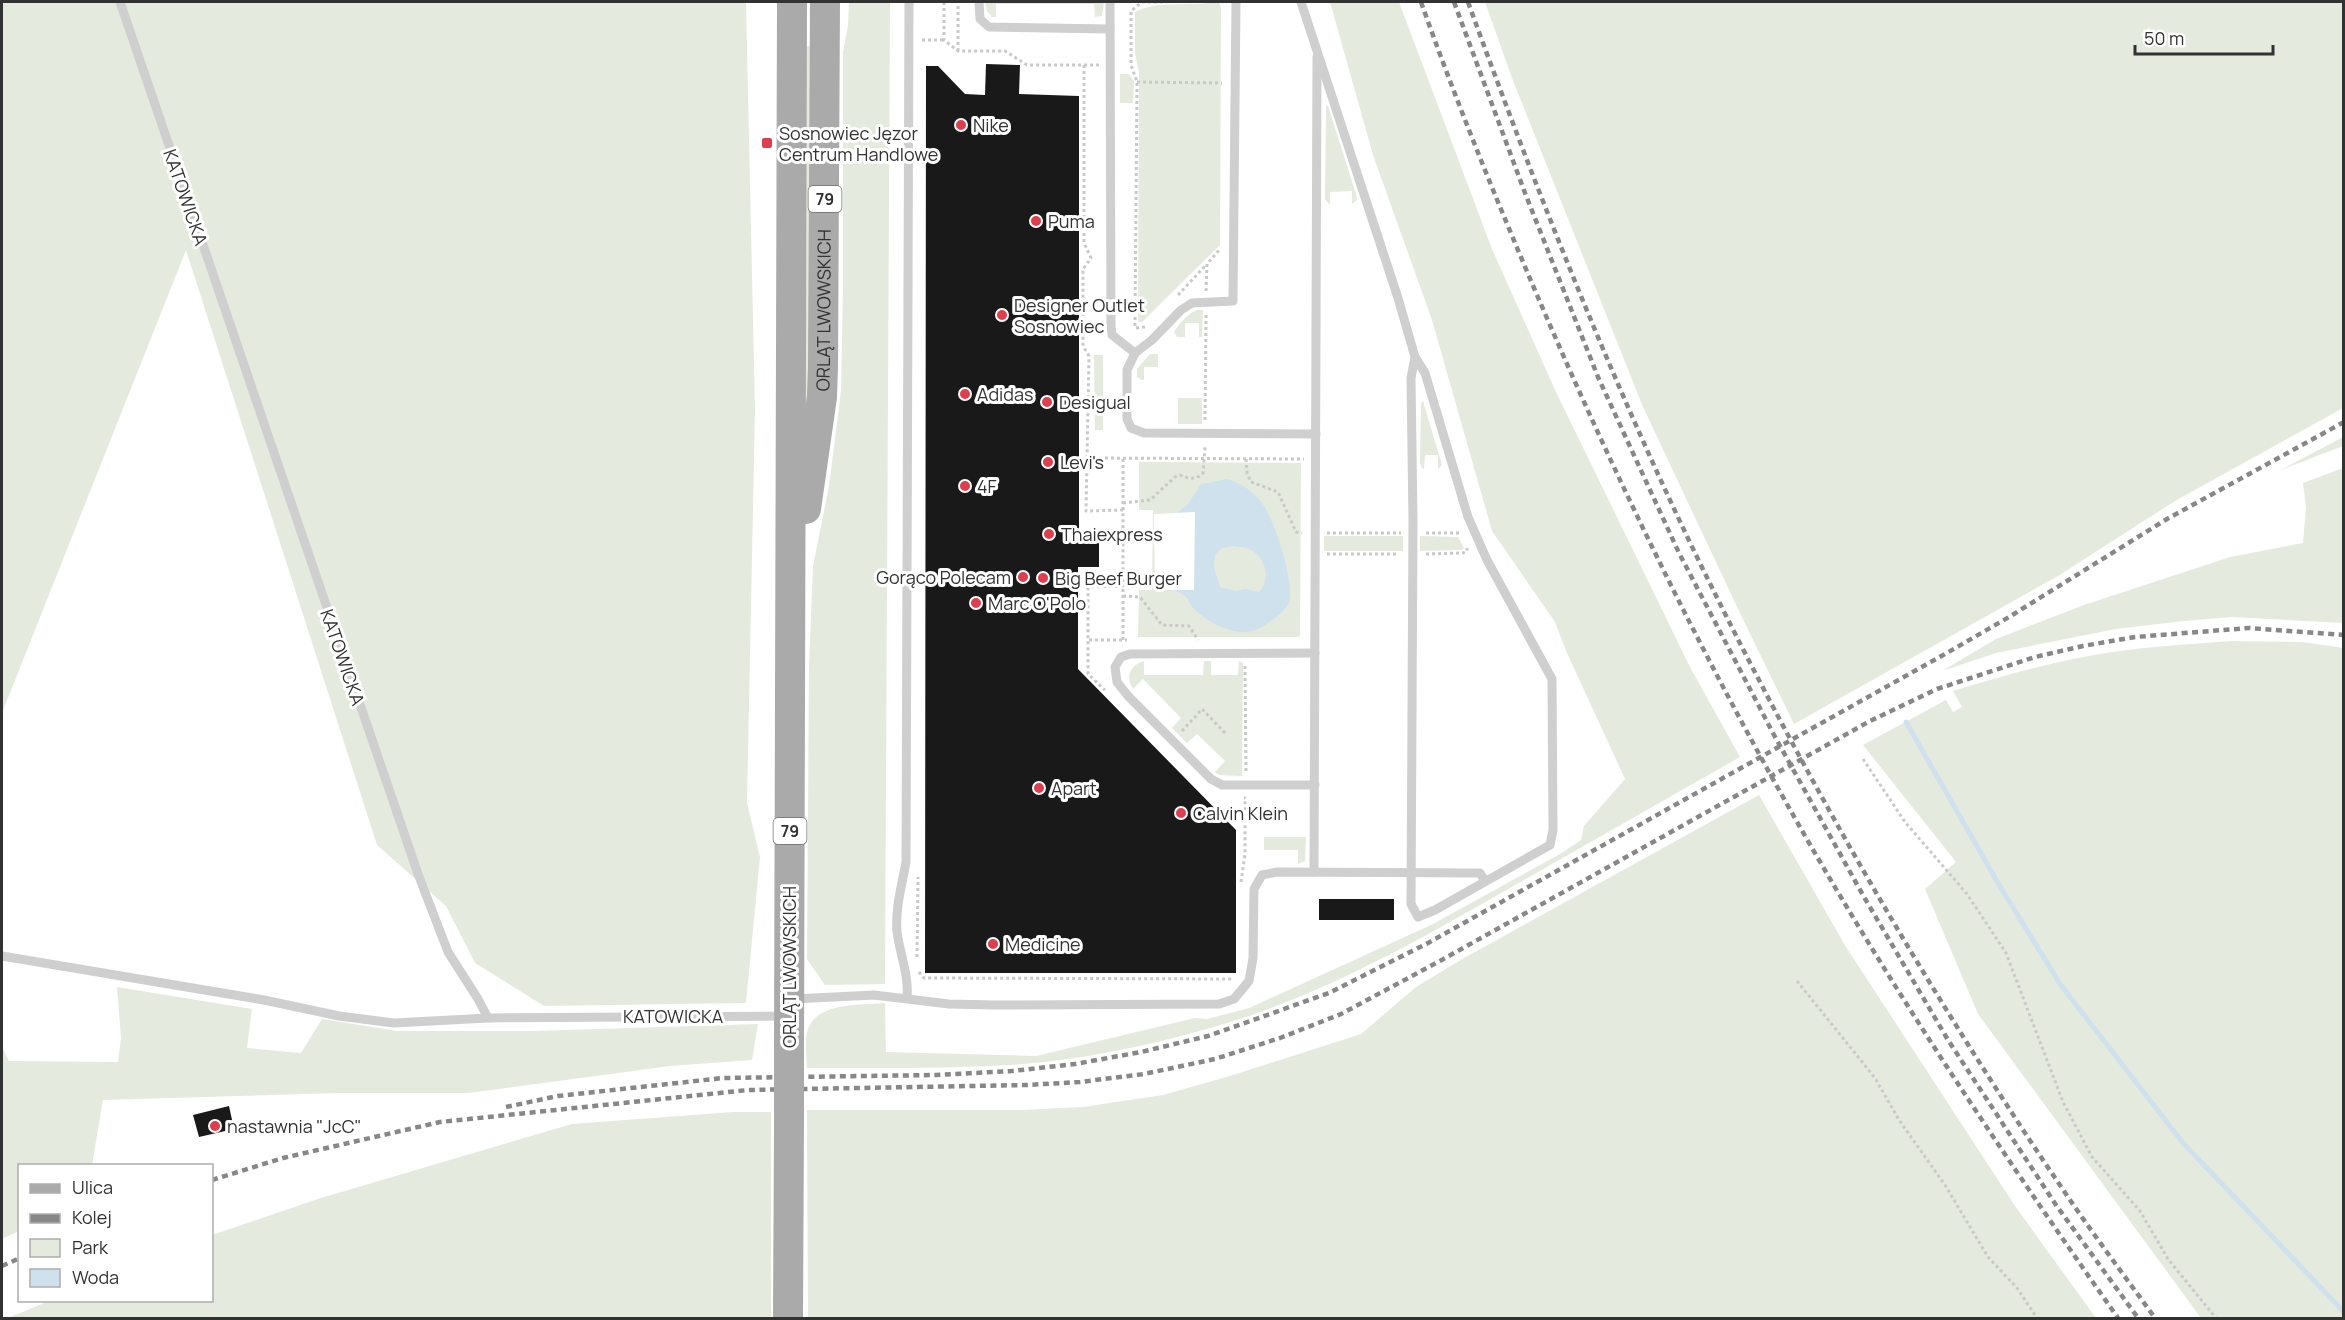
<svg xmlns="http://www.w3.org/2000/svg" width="2345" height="1320" viewBox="0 0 2345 1320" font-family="Manrope,sans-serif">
<rect width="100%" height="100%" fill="#fff"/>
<g fill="#e5eade">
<path d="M2 2H746L755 410 747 803 760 857 746 1003 544 1006 475 963 446 906 377 845 186 250 2 713Z"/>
<path d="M849 2H890L885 984 825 985 807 959 809 665 813 566 829 486 841 391 843 287V52L848 26Z"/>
<path d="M985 2H1104L1102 16 1095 17 1094 4H996V17H992L987 11Z"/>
<path d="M1215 2 1219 3 1221 8 1220 245 1142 322H1138L1139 73 1135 53V12C1157 0 1190 7 1215 2Z"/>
<path d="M1330 2H1399L1492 249 1556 392 1690 667 1740 757C1661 802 1582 847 1503 892 1409 946 1312 1000 1207 1029 1143 1047 1075 1061 1009 1065 942 1069 874 1068 807 1068 807 1057 804 1040 808 1029 817 1002 862 1005 885 1003L886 1052 1036 1056 1195 1018 1207 1019 1249 1008 1431 925 1560 854 1581 840 1584 826 1625 779 1567 653 1555 622 1492 531 1432 320 1373 155Z"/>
<path d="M1485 2H2343V408L2175 501 2058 576 1794 724 1738 609 1643 407 1512 78Z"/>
<path d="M802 46H814L812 342 804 462Z"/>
<path d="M1120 74H1129L1134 81 1133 103H1120Z"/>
<path d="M1326 106H1328L1356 194 1357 200 1352 204V191L1330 192V205L1325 199Z"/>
<path d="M1197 310H1203L1202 337H1199V323H1185V337H1177L1174 332C1179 324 1188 313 1197 310Z"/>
<path d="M1150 354H1158V367H1144V380H1142L1137 377V369Z"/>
<path d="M1094 355H1103V430H1095Z"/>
<rect x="1178" y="398" width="24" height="26"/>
<path d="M1423 401 1442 465 1438 469V455H1425L1424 469 1422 468 1420 463 1421 403Z"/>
<path d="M2343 437V446L2281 470Z"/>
<path d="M1139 462 1301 463 1300 636 1297 637H1138L1139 590H1152L1153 510H1139Z"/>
<path d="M2343 468V623L2232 617 2184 621 2116 629 1996 653 1942 671 1996 639 2084 605 2230 557 2303 543 2306 507 2303 483Z"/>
<rect x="1324" y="536" width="79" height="15"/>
<path d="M1420 536 1458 537 1464 548 1461 550 1420 551Z"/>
<path d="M2230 641 2303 642 2343 648V1318H2201L1978 1014 1925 889 1956 862 1863 745 1946 700 1953 712 1962 707 1953 691C2008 674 2063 659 2119 651 2156 646 2193 644 2230 641Z"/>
<path d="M1144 661V675H1203L1204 661H1211V675H1238L1239 661 1243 663 1242 776 1219 775 1215 772 1225 761 1197 734 1187 743 1172 728 1181 718 1143 679 1133 689C1125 677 1130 665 1144 661Z"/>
<path d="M1759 795 1846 947 2015 1206 2096 1318H808L807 1110H1023L1083 1107 1163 1095 1230 1076 1361 1034 1416 987 1464 958Z"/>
<path d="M1264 837H1306L1305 861 1298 864V850H1264Z"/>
<path d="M117 987 252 1009 247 1048 301 1053 322 1019 397 1031H535L758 1024 752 1060 670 1066 468 1093H340L103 1100 92 1165 20 1166 19 1231 2 1239V1047L9 1061 118 1062 121 1038Z"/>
<path d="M733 1112H771V1318H8L49 1301 212 1300V1235L321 1198 572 1124Z"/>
</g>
<path fill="#cfe1ec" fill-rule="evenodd" d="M1227 479C1239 482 1249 489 1258 498 1272 511 1296 583 1289 602 1285 612 1271 621 1262 627 1240 640 1212 625 1195 610 1190 606 1189 599 1184 595 1178 591 1169 589 1162 587L1177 513 1188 504 1201 484ZM1234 546C1238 547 1245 547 1249 549 1265 556 1272 579 1259 592L1245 589 1236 591 1220 587 1214 567 1215 555 1222 548Z"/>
<path fill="#fff" d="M1195 512 1194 590H1160L1155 581 1154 514Z"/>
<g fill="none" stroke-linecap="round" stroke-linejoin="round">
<path stroke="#cfe1ec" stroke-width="5" d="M1906 722 1998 883 2060 984 2183 1143 2344 1312"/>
</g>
<g fill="#191919">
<path d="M986 64 1020 65 1019 94 1079 96V534H1099V567H1078V669L1236 830V973H925L926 66H938L965 94 985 95Z"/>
<rect x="1319" y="899" width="75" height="21"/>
<path d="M229 1106 234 1129 199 1137 193 1115Z"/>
</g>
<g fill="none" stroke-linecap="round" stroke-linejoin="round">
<g stroke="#c9c9c9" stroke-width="3" stroke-dasharray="3 3" stroke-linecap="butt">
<path d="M944 2V40L958 51H1005L1027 65H1099"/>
<path d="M922 40H944"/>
<path d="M958 51V2"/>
<path d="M1084 65V243L1091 258 1083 269V346L1089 356 1086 511 1123 510V586L1088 587V674L1105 690"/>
<path d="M1137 82 1222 83"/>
<path d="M1206 291 1207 264 1220 249"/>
<path d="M1178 295 1206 265"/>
<path d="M1145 327 1135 328 1137 82 1131 65V11L1142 2H1167"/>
<path d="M1205 420 1206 315"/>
<path d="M1087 458 1304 459"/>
<path d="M1246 459 1247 473 1251 482 1278 492 1296 532 1302 533"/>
<path d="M1123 503 1150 500 1175 477 1180 475C1189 479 1196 480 1203 473L1205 447"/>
<path d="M1123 510V459"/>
<path d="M1327 533H1401"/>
<path d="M1426 533H1461"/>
<path d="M1327 554H1399"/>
<path d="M1426 554 1463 553 1467 551V548"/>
<path d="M1123 596 1140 597 1162 625 1189 626 1198 640"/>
<path d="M1089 640H1127"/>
<path d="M1123 640V586"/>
<path d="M1245 666 1246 773"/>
<path d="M1182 731 1202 709 1225 733"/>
<path d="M1863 759 1905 822 1967 894 2006 953 2063 1102 2092 1157 2140 1211 2168 1259 2216 1318"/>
<path d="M1241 882 1245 854V798H1244"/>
<path d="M917 957 918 877"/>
<path d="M919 972 924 978 1233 979"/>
<path d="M1797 981 1875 1078 1899 1120 1945 1185 1988 1257 2017 1288 2037 1318"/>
</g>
<g stroke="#cfcfcf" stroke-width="9">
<path d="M120 2 418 874 448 952 478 999 488 1018 784 1016"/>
<path d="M979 2 980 19 989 27 1110 29"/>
<path d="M1110 2 1111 326 1112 335 1135 353"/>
<path d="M1236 2 1233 301 1192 303 1181 310 1152 340 1135 353 1127 370V419L1131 428 1144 433 1316 434"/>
<path d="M1301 2 1398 298 1415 357 1425 373 1468 517 1487 560 1552 679 1553 830 1550 845 1435 910 1418 917 1411 904 1413 521 1411 378 1415 357"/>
<path d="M1315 785H1222L1211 779 1128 696 1117 682 1115 667 1121 657 1130 654 1315 653"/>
<path d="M1314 872 1317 57"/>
<path d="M2 956 264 1000 339 1016 394 1023 488 1018"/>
<path d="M907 997C909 976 900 954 897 932 895 908 902 885 906 862L909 2"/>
<path d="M793 999 874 995 949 1004 994 1005 1219 1004 1234 999 1249 981 1253 958 1254 889 1262 875 1277 872 1480 873 1485 881"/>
</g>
<g stroke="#aaa" stroke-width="30">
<path id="s1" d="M806 509 822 397 823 366 825 2"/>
<path d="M789 1046 792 2"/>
<path d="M788 1318 789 1123"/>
</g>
<g stroke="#878787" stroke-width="4.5" stroke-dasharray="6 4.5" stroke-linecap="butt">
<path d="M1421 2C1455 98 1494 194 1534 288 1624 499 1727 707 1845 904 1930 1046 2023 1183 2118 1318"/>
<path d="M1454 2 1525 193 1598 377 1679 553 1774 735 1864 897 1948 1040 2056 1205 2138 1318"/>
<path d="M1468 2C1536 189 1609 375 1696 555 1804 777 1929 993 2068 1197 2096 1238 2126 1278 2155 1318"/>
<path d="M506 1107 558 1096 723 1078 936 1075 1012 1071 1075 1064 1141 1052 1208 1036 1329 993 1428 943 1945 654 2009 617 2167 519 2344 422"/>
<path d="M212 1180 283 1158 440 1122 748 1090 1027 1085 1080 1082 1144 1074 1215 1059 1280 1038 1341 1014 1438 962 1870 721 1937 689 2035 657 2083 646 2135 637 2249 628 2344 635"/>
<path d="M2 1266 20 1258"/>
</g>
<path stroke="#aaa" stroke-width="30" d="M789 1123V1046"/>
</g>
<g fill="#dd3f4f" stroke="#fff" stroke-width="2">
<circle cx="961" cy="125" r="6"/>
<rect x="761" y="137" width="12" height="12" rx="3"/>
<circle cx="1036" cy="221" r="6"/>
<circle cx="1002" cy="315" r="6"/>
<circle cx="965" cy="394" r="6"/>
<circle cx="1047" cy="402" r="6"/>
<circle cx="1048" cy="462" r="6"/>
<circle cx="965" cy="486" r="6"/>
<circle cx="1049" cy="534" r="6"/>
<circle cx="1023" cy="577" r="6"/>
<circle cx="1043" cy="578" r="6"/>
<circle cx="976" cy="603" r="6"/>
<circle cx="1039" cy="788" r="6"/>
<circle cx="1181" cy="813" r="6"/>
<circle cx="993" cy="944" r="6"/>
<circle cx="215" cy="1126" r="6"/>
</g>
<g text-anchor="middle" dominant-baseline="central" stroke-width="6" stroke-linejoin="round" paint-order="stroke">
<g fill="#fff" stroke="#707070" stroke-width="1.5">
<rect x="808.5" y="186" width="33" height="26" rx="4.5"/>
<rect x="773.5" y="818" width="33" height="26" rx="4.5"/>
</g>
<g font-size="16" font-weight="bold" fill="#323232">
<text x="825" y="199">79</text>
<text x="790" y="831">79</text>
</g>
<g font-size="18" fill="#323232" stroke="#fff" text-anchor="start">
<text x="973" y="125">Nike</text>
<text x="779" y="133">Sosnowiec Jęzor<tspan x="779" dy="21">Centrum Handlowe</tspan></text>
<text x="1048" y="221">Puma</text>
<text x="1014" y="305">Designer Outlet<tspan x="1014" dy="21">Sosnowiec</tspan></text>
<text x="977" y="394">Adidas</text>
<text x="1059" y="402">Desigual</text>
<text x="1060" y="462">Levi's</text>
<text x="977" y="486">4F</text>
<text x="1061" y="534">Thaiexpress</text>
<text x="1011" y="577" text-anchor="end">Gorąco Polecam</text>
<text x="1055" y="578">Big Beef Burger</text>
<text x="988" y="603">Marc O'Polo</text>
<text x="1051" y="788">Apart</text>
<text x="1193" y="813">Calvin Klein</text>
<text x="1005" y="944">Medicine</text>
<text x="227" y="1126">nastawnia "JcC"</text>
</g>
<g font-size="18" fill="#323232" stroke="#fff">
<text transform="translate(186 197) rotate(71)">KATOWICKA</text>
<text stroke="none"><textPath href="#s1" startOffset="200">ORLĄT LWOWSKICH</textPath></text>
<text transform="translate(343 657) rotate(71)">KATOWICKA</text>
<text transform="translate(789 967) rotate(-90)">ORLĄT LWOWSKICH</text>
<text x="673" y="1016">KATOWICKA</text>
</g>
</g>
<rect width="2345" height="1320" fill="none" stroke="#323232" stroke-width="6"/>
<rect x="18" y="1164" width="195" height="138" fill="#ffffff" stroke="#adadad" stroke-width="1.5"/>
<rect x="30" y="1184" width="30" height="9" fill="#aaaaaa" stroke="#adadad" stroke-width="1.5"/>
<text x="72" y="1194" font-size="18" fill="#323232">Ulica</text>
<rect x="30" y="1214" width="30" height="9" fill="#878787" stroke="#adadad" stroke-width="1.5"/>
<text x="72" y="1224" font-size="18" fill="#323232">Kolej</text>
<rect x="30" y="1239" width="30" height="18" fill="#e5eade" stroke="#adadad" stroke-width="1.5"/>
<text x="72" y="1254" font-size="18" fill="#323232">Park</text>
<rect x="30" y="1269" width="30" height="18" fill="#cfe1ec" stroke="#adadad" stroke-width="1.5"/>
<text x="72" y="1284" font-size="18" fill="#323232">Woda</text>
<path d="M2135 45v9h138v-9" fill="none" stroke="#323232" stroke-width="3"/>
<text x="2144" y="45" font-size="18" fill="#323232" stroke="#ffffff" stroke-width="4.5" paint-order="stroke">50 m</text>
</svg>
